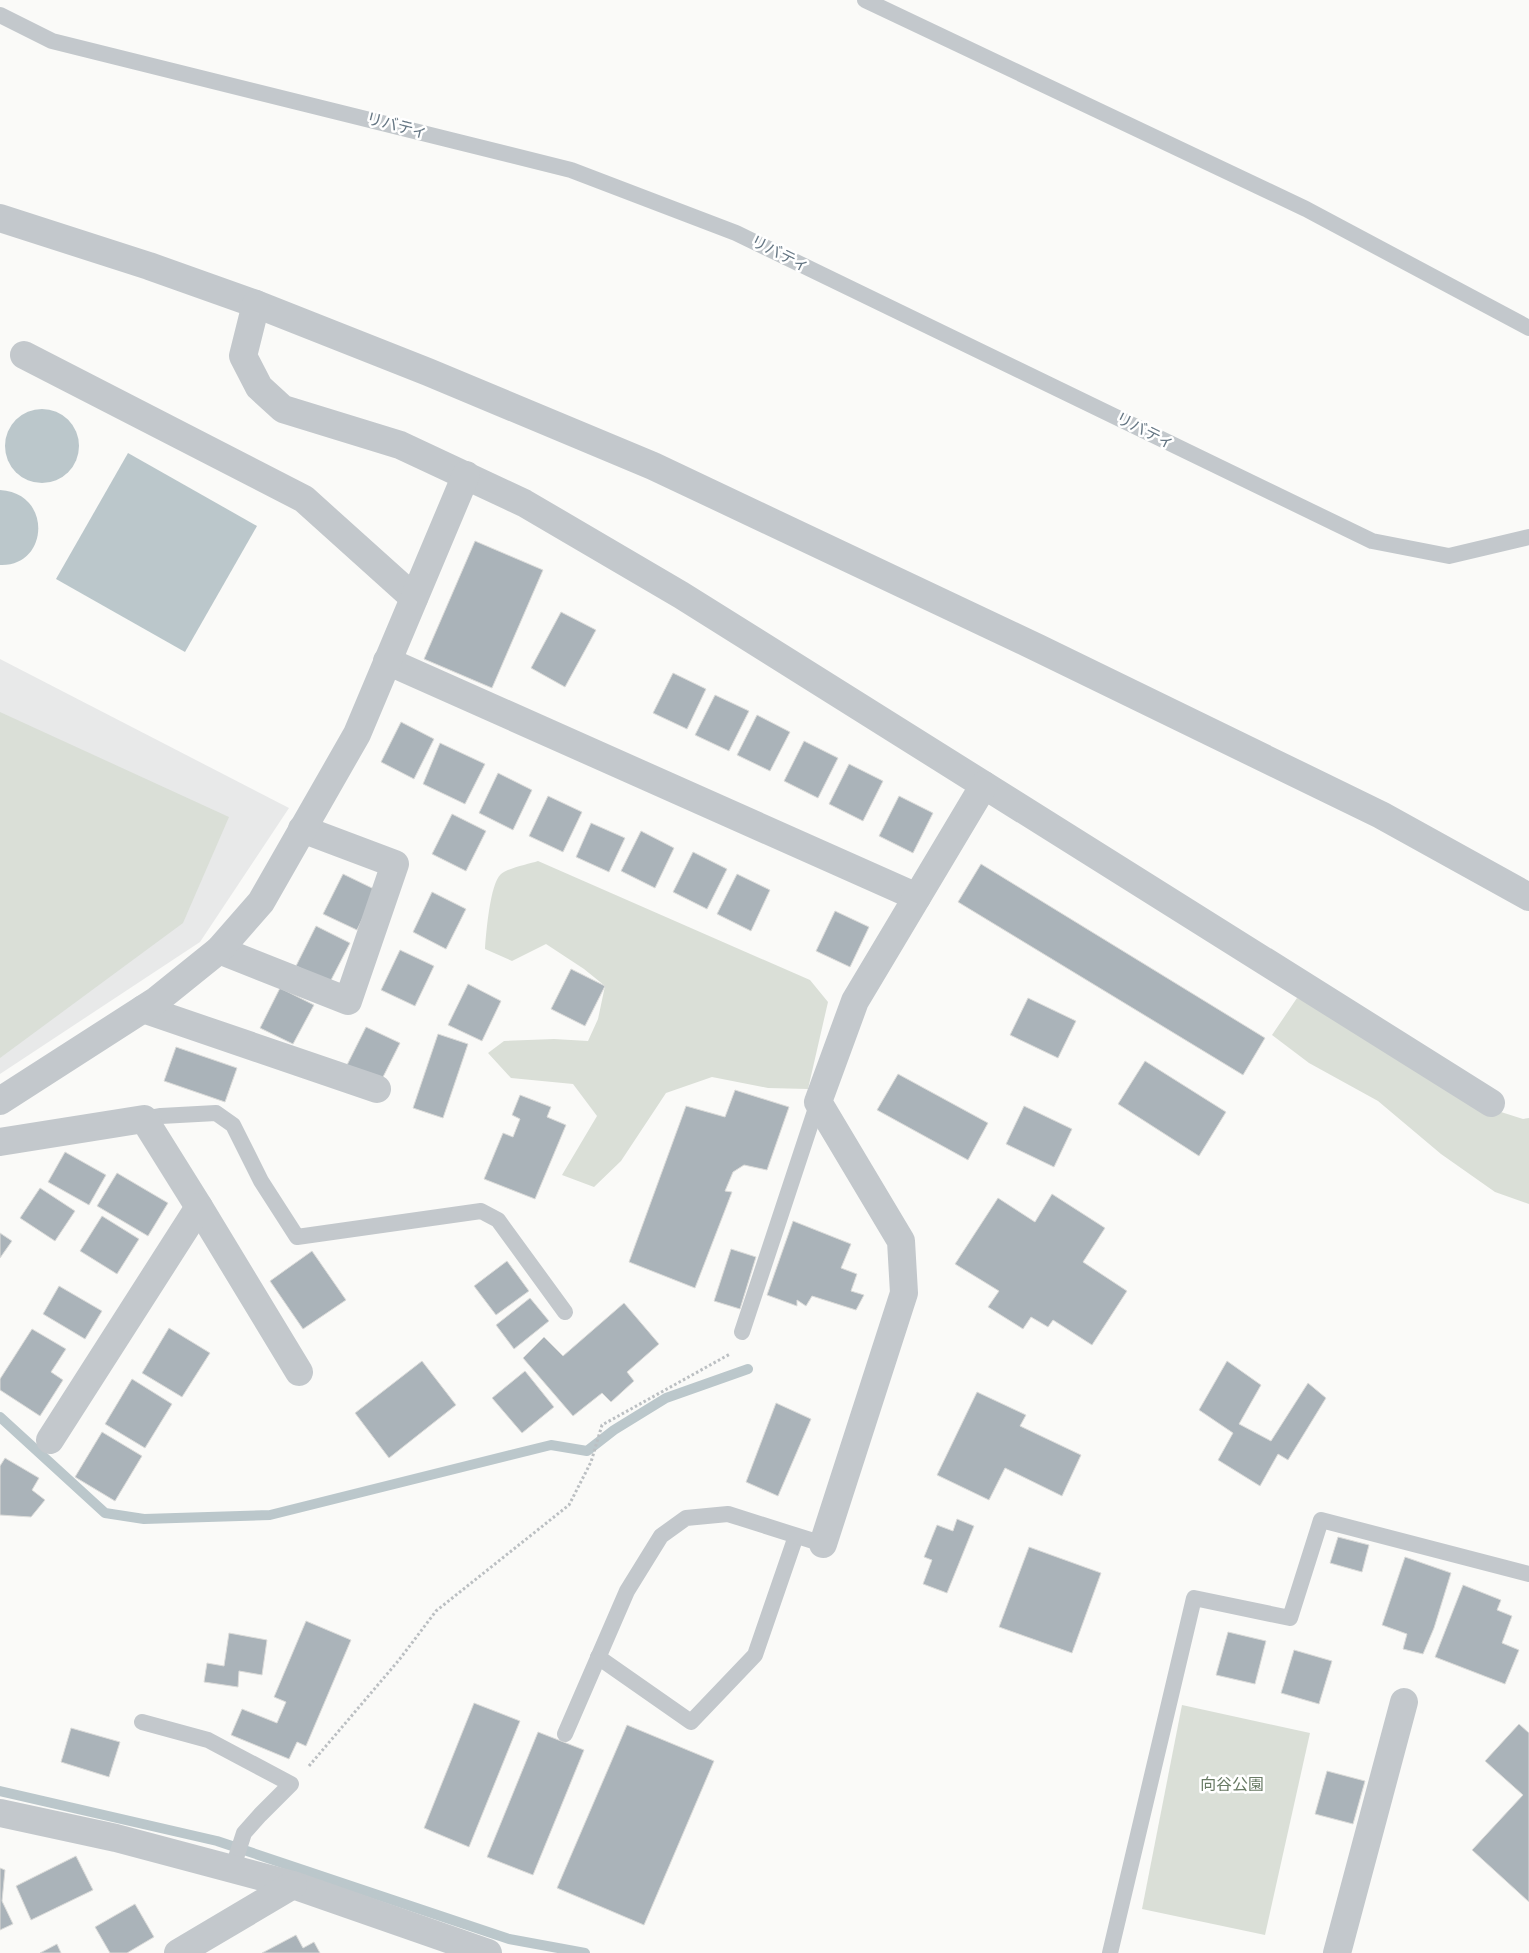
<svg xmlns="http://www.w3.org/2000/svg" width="1529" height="1953" font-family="'Varela Round','Noto Sans JP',sans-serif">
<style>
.built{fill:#e8e9e9}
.green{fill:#dadfd7}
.water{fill:#bbc7cb}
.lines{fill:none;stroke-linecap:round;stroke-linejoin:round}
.stream{stroke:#bbc7cb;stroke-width:10}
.building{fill:#aab3b9;stroke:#dcdcda}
.path{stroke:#bbbfc2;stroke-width:3;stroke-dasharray:2.5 2.5;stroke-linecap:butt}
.lane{stroke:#c3c8cc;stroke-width:16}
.street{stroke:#c3c8cc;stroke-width:28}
.labels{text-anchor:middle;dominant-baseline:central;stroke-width:5;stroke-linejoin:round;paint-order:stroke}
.street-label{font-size:16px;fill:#657683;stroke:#fff}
.park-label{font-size:16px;fill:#687a64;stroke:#fff}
</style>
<rect width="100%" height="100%" fill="#fafaf8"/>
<polygon class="built" points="0,659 289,808 200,942 0,1074"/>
<g class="green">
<polygon points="0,712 229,817 183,923 0,1058"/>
<path d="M538,861l272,119 18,22 -20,87 -40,-1 -56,-11 -46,16 -45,68 -27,26 -32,-12 35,-59 -24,-32 -62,-6 -23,-25 16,-12 50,-2 34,2 10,-22 7,-33 -21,-17 -38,-25 -34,17 -27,-12c1,-15 5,-66 16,-75 7,-6 28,-10 37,-13z"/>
<polygon points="1297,998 1377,1031 1479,1105 1523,1119 1529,1118 1529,1204 1495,1192 1441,1154 1378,1101 1309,1063 1272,1035"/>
<polygon points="1182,1705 1310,1733 1265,1935 1142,1909"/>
</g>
<g class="water">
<circle cx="42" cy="446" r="37"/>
<polygon points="128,453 257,526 185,652 56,579"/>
<path d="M0,490c53,3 49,77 0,75z"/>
</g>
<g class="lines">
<g class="stream">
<polyline points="0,1417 105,1513 144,1519 270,1515 551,1445 587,1451 614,1430 666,1398 748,1369"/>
<polyline points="0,1791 217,1841 509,1939 585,1953"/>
</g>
</g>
<g class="building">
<polygon points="475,541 543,570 492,688 424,659"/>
<polygon points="561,612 596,630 565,687 531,668"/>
<polygon points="673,673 706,689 687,729 653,713"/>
<polygon points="715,695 749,711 729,751 695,735"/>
<polygon points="757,715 790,732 770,771 737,755"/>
<polygon points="401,722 434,739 414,779 381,762"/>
<polygon points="804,741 838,758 818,798 784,781"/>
<polygon points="440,743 485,764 465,804 423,784"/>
<polygon points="849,764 883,781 863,821 829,804"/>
<polygon points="498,773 532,790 513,830 479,813"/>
<polygon points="548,796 582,812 563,852 529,836"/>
<polygon points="899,796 933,813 913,853 879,836"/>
<polygon points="452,814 486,831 466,871 432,854"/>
<polygon points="591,823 625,838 609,872 576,857"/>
<polygon points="641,831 674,848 655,888 621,871"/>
<polygon points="693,852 727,869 707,909 673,892"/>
<polygon points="981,864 1265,1038 1243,1075 958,902"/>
<polygon points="343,874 376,890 357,930 323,914"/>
<polygon points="737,874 770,890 751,931 717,914"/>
<polygon points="432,892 466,909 446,949 413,932"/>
<polygon points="835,911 869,927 850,967 816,951"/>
<polygon points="316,926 350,943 330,982 296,966"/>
<polygon points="400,950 434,966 415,1006 381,990"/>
<polygon points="571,969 605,986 585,1026 551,1009"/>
<polygon points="468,984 501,1001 482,1041 448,1025"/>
<polygon points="280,988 314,1005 293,1044 260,1028"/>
<polygon points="1028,998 1076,1021 1058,1058 1010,1035"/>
<polygon points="366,1027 400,1043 380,1083 346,1067"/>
<polygon points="438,1034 468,1044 443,1118 413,1108"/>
<polygon points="176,1047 237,1068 225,1102 164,1081"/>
<polygon points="1145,1061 1226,1112 1199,1156 1118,1104"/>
<polygon points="898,1074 988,1123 968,1160 877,1110"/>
<polygon points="735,1090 789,1107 767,1170 744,1165 733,1172 725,1191 732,1192 695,1288 629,1262 686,1106 725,1117"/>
<polygon points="520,1095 551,1107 547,1117 566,1125 535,1199 484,1179 503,1133 513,1137 520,1119 512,1115"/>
<polygon points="1024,1106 1072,1129 1054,1167 1006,1144"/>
<polygon points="65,1152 106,1175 89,1205 48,1182"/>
<polygon points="117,1173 168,1203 148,1236 97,1206"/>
<polygon points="40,1188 75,1211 55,1241 20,1218"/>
<polygon points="1052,1194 1105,1228 1083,1262 1127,1291 1092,1345 1053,1320 1048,1327 1031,1317 1023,1329 988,1307 999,1291 955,1264 998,1198 1035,1222"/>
<polygon points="102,1216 139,1239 117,1274 80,1251"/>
<polygon points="793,1221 851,1244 841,1268 857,1274 851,1291 864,1295 856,1310 812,1296 806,1306 797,1300 797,1306 767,1295"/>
<polygon points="0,1233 12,1241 0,1258"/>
<polygon points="731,1249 756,1257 740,1309 714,1301"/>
<polygon points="312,1251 346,1300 303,1329 270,1281"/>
<polygon points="507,1261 529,1291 496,1315 474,1286"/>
<polygon points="59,1286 102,1311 85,1339 43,1314"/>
<polygon points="530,1298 549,1321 514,1349 496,1325"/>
<polygon points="624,1303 659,1344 627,1372 634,1381 611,1402 602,1393 573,1416 523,1358 544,1337 563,1356"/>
<polygon points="169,1328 210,1353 182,1397 142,1373"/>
<polygon points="32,1329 66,1349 51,1372 63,1380 40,1416 0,1390 0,1379"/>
<polygon points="422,1361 456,1405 389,1458 355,1413"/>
<polygon points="1227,1361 1261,1385 1239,1424 1271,1441 1308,1383 1326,1398 1288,1460 1278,1454 1260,1486 1218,1460 1233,1433 1199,1410"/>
<polygon points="525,1371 554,1407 522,1433 492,1398"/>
<polygon points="132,1379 172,1404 145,1448 105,1424"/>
<polygon points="977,1392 1026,1415 1020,1426 1081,1455 1062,1496 1005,1468 989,1500 937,1475"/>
<polygon points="776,1403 811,1419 778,1496 746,1482"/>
<polygon points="102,1432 142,1456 115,1501 75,1477"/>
<polygon points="5,1458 39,1478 32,1490 45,1500 31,1517 0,1515 0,1466"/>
<polygon points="957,1519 974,1526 947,1593 923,1584 932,1560 924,1557 937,1525 953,1531"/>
<polygon points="1338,1537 1369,1545 1362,1572 1330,1563"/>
<polygon points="1029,1547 1101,1573 1072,1653 999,1627"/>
<polygon points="1405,1557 1451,1573 1434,1628 1423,1654 1403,1649 1407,1634 1382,1625"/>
<polygon points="1463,1585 1501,1600 1497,1610 1512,1616 1502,1643 1519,1650 1505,1684 1435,1657"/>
<polygon points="306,1621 351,1640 306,1746 297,1742 289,1759 231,1735 242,1709 277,1723 286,1702 274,1697"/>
<polygon points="1228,1632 1266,1641 1255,1684 1216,1675"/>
<polygon points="229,1633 267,1640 262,1675 239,1671 238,1687 204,1682 207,1663 224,1666"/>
<polygon points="1294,1650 1332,1661 1319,1704 1281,1693"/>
<polygon points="474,1703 520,1721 469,1847 424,1828"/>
<polygon points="1519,1724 1529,1733 1529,1902 1472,1850 1523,1795 1485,1761"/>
<polygon points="627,1725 714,1761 644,1925 557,1888"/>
<polygon points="71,1728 120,1742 109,1777 61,1762"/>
<polygon points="538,1732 584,1750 533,1875 487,1857"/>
<polygon points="1327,1771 1365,1781 1353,1824 1315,1814"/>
<polygon points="76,1856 93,1890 31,1920 16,1886"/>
<polygon points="0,1868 5,1870 2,1901 13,1924 0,1930"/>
<polygon points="135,1904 154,1937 127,1953 110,1953 95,1927"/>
<polygon points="296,1935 303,1948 314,1942 320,1953 262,1953"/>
<polygon points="57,1944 61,1953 40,1953"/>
</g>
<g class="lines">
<polyline class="path" points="309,1766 399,1660 436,1611 569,1505 591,1462 602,1425 730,1354"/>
<g class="lane">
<polyline points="865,0 1306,209 1529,328"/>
<polyline points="0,15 52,41 571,170 736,233 1372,541 1449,556 1529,537"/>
<polyline points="144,1119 161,1116 216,1113 233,1125 261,1181 297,1237 481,1211 498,1220 565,1312"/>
<polyline points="742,1332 818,1102"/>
<polyline points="598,1657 691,1722 755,1655 796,1536"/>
<polyline points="142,1722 208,1740 291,1784 260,1815 244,1833 232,1870"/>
<polyline points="565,1734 627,1591 661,1536 686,1518 728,1514 823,1544"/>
<polyline points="1110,1953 1194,1598 1290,1618 1321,1520 1529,1574"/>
</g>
<g class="street">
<polyline points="0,218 149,266 256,304 428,372 653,466 1038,648 1381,815 1529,897"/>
<polyline points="256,304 243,356 259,387 283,409 400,445 524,503 681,595 1491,1103"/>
<polyline points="24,355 304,499 414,598"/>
<polyline points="387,661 917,897"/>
<polyline points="219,950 348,1001 395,864 302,829"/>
<polyline points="143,1009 377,1089"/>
<polyline points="0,1101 157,1000 219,950 261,902 357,734 466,475"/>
<polyline points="0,1142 144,1119 199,1207 299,1372"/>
<polyline points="50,1440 199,1207"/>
<polyline points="823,1544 904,1293 901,1241 818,1102 855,1001 984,785"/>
<polyline points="0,1813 116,1838 293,1885 488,1953"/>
<polyline points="178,1953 293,1885"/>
<polyline points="1337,1953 1404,1702"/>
</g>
</g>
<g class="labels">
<g class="street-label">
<text transform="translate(397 126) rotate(14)">リバティ</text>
<text transform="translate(780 254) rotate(26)">リバティ</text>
<text transform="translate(1145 431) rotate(26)">リバティ</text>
</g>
<g class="park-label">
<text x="1232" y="1785">向谷公園</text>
</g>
</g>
</svg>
